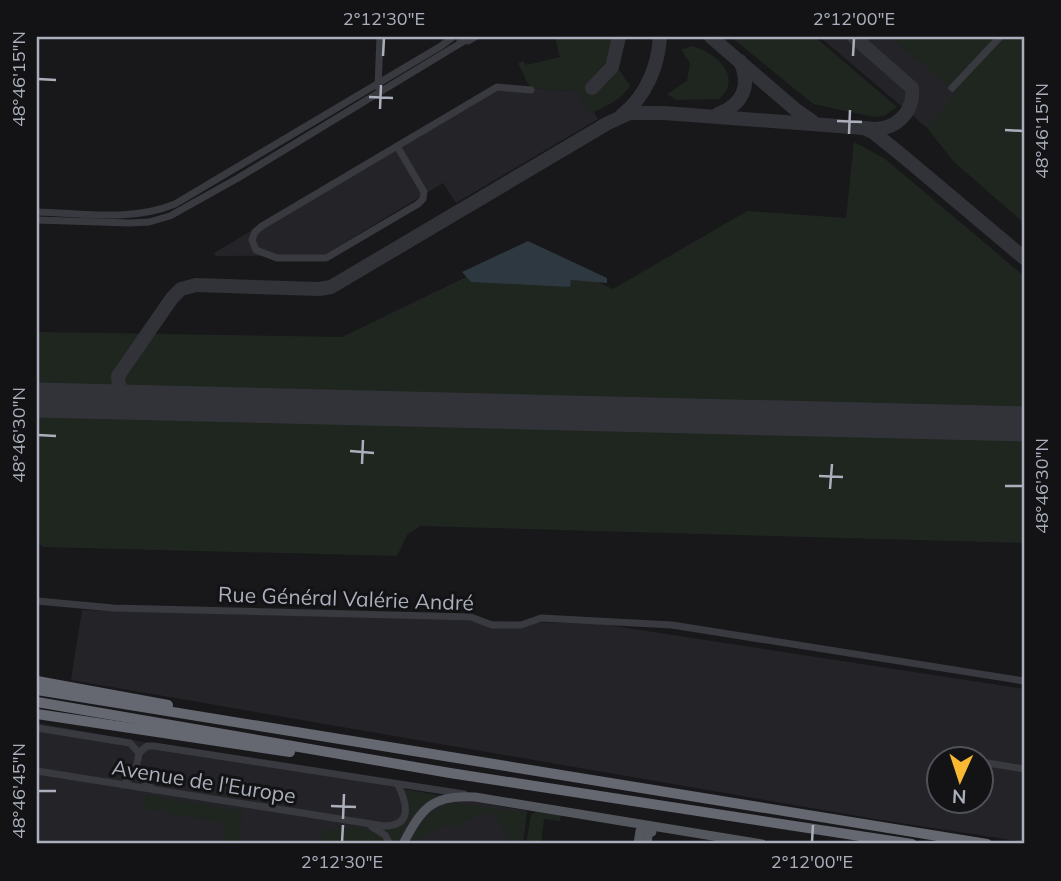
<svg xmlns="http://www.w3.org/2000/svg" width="1061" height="881" font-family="Mulish,sans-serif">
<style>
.built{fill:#242428;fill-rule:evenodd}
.green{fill:#1e261f}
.water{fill:#2e3840}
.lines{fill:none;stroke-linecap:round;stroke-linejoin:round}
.taxiway{stroke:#323338;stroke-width:14}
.runway{stroke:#323338;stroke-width:35}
.minor{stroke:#393a40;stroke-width:7}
.major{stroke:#55575f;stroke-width:9}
.highway{stroke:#656871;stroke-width:10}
.ticks{fill:none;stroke:#aaafbb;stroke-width:2.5}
.labels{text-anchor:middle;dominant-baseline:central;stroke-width:6;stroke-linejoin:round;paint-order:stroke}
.street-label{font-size:21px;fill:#aaafbb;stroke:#131316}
.neatline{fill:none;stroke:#aaafbb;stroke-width:2.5}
.ticks-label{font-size:18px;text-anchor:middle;fill:#aaafbb}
</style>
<rect width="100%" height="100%" fill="#18181b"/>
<g class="built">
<polygon points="820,37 890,37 957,92 927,128"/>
<polygon points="497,85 568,91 576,89 590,113 594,112 598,119 456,203 443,183 324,255 216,256 214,253"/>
<path d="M82,610l519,14 423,65v153l-149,-23 -804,-139zM939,758h42v42h-42z"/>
<polygon points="37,723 527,811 523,844 37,844"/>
</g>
<g class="green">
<path d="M555,37h59c-2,20 -11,32 -25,46l6,9 12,-10 11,-14 12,18c-9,14 -25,21 -40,27l-14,-24 -8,2 -36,-3 -4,-4 -10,-21 5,-2 3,4 34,-8z"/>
<polygon points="731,37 815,37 897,107 884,116 874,117 813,104"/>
<polygon points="890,37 1024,37 1024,223 954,162 927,128 956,92"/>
<path d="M691,46c23,5 54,31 28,53l-43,1 -9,-6 20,-13 3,-18 -9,-13z"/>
<polygon points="854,142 884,158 1024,276 1024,543 420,526 407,535 397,556 43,547 37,542 37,332 342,337 526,248 613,289 747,211 846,218"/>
<path d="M404,790l34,5 -24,17 -13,20 -2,12h-5l-9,-14c21,-4 30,-22 19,-40z"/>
<polygon points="145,795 243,811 237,844 223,844 226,823 168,814 169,808 165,807 164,812 143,809"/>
<path d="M456,803l71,10 -6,31 -3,-6 -8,4 -16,-29 -8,4 -3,-6 -30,17 -4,-5 -40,21c12,-21 21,-37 47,-41z"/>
<polygon points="536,811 561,815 560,821 544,819 541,844 526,844 531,815"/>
<polygon points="351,825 378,831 388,844 372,844 367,838 363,843 341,841 339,844 317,844 326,829 337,831 338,826 350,829"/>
</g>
<polygon class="water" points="528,241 607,278 607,283 571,280 570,287 471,282 462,272"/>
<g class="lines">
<g class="taxiway">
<polyline points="711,37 796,110 812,121"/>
<path d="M854,37l58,51c3,26 -20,45 -45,40"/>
<polyline points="592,88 612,67 619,37"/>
<path d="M718,114c24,-9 34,-28 22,-53"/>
<path d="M622,115c24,-19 36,-48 38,-78"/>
<polyline points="37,390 57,401"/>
<path d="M145,403c-16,-3 -27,-9 -27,-27l54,-78 9,-9 15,-4 123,4 12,-2 277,-164 22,-10h34l200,15 9,4 31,25 120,101"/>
</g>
<polyline class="runway" points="37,400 1024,424"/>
<g class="minor">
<polyline points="460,40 468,41 475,37"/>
<polyline points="378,87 380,37"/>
<polyline points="952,88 1000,37"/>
<polyline points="397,146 424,192 423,199 418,204 326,258 277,258 256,250 252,240 255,232 262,226 497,87 531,90"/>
<path d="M37,212c46,1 94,10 138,-8l266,-158 12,-9"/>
<polyline points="37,220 130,223 149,222 170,216 238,178 464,41"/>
<polyline points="37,601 113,608 471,617 492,625 521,625 541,618 672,625 1024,681"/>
<path d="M37,728l93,15 9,10c-2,15 -5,22 -16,32"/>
<polyline points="139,753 147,746 154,746 464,794"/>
<polyline points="956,758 958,758"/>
<polyline points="981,762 1024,769"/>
<polyline points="137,769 141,778 154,790"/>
<path d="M37,771l347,55c29,0 23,-23 14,-41"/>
<polyline points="372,827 385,835 390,844"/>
</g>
<g class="major">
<path d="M403,844c19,-36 29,-50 72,-47l287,47"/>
<polyline points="638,844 640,831 652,832"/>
<polyline points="647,844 649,828"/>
</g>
<g class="highway">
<polyline points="37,681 168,705"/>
<polyline points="37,690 987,844"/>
<polyline points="37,702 450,773 912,844"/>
<polyline points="37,714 290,752"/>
</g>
</g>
<path class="ticks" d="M383,56l1,-18M853,56l1,-18M38,79l18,1M369,97l24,1M380,109l1,-24M837,121l25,1M1005,130l18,1M849,134l1,-24M38,435l18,1M350,451l24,2M362,464l1,-24M819,476l24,1M1005,486h18M830,489l2,-25M38,791h18M331,806l25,1M343,819l1,-25M342,842l1,-17M812,842l1,-17"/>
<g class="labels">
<g class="street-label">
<text transform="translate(346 598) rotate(2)">Rue Général Valérie André</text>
<text transform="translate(204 781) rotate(9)">Avenue de l'Europe</text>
</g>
</g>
<rect width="1061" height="881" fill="none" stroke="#131316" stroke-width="77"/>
<g transform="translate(960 780) rotate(183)"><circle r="33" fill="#131316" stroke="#4f5158" stroke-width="2"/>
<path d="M0-5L12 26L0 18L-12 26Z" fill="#fab731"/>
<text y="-10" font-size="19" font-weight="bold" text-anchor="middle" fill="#aaafbb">N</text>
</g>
<rect x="38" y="38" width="985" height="804" class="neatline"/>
<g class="ticks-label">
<text x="384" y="25">2°12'30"E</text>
<text x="854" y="25">2°12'00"E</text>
<text transform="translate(19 79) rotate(-90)" y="6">48°46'15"N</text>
<text transform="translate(1042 131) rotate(-90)" y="6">48°46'15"N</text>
<text transform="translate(19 435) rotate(-90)" y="6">48°46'30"N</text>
<text transform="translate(1042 486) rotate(-90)" y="6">48°46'30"N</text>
<text transform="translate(19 791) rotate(-90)" y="6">48°46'45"N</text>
<text x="342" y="868">2°12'30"E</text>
<text x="812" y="868">2°12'00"E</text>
</g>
</svg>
